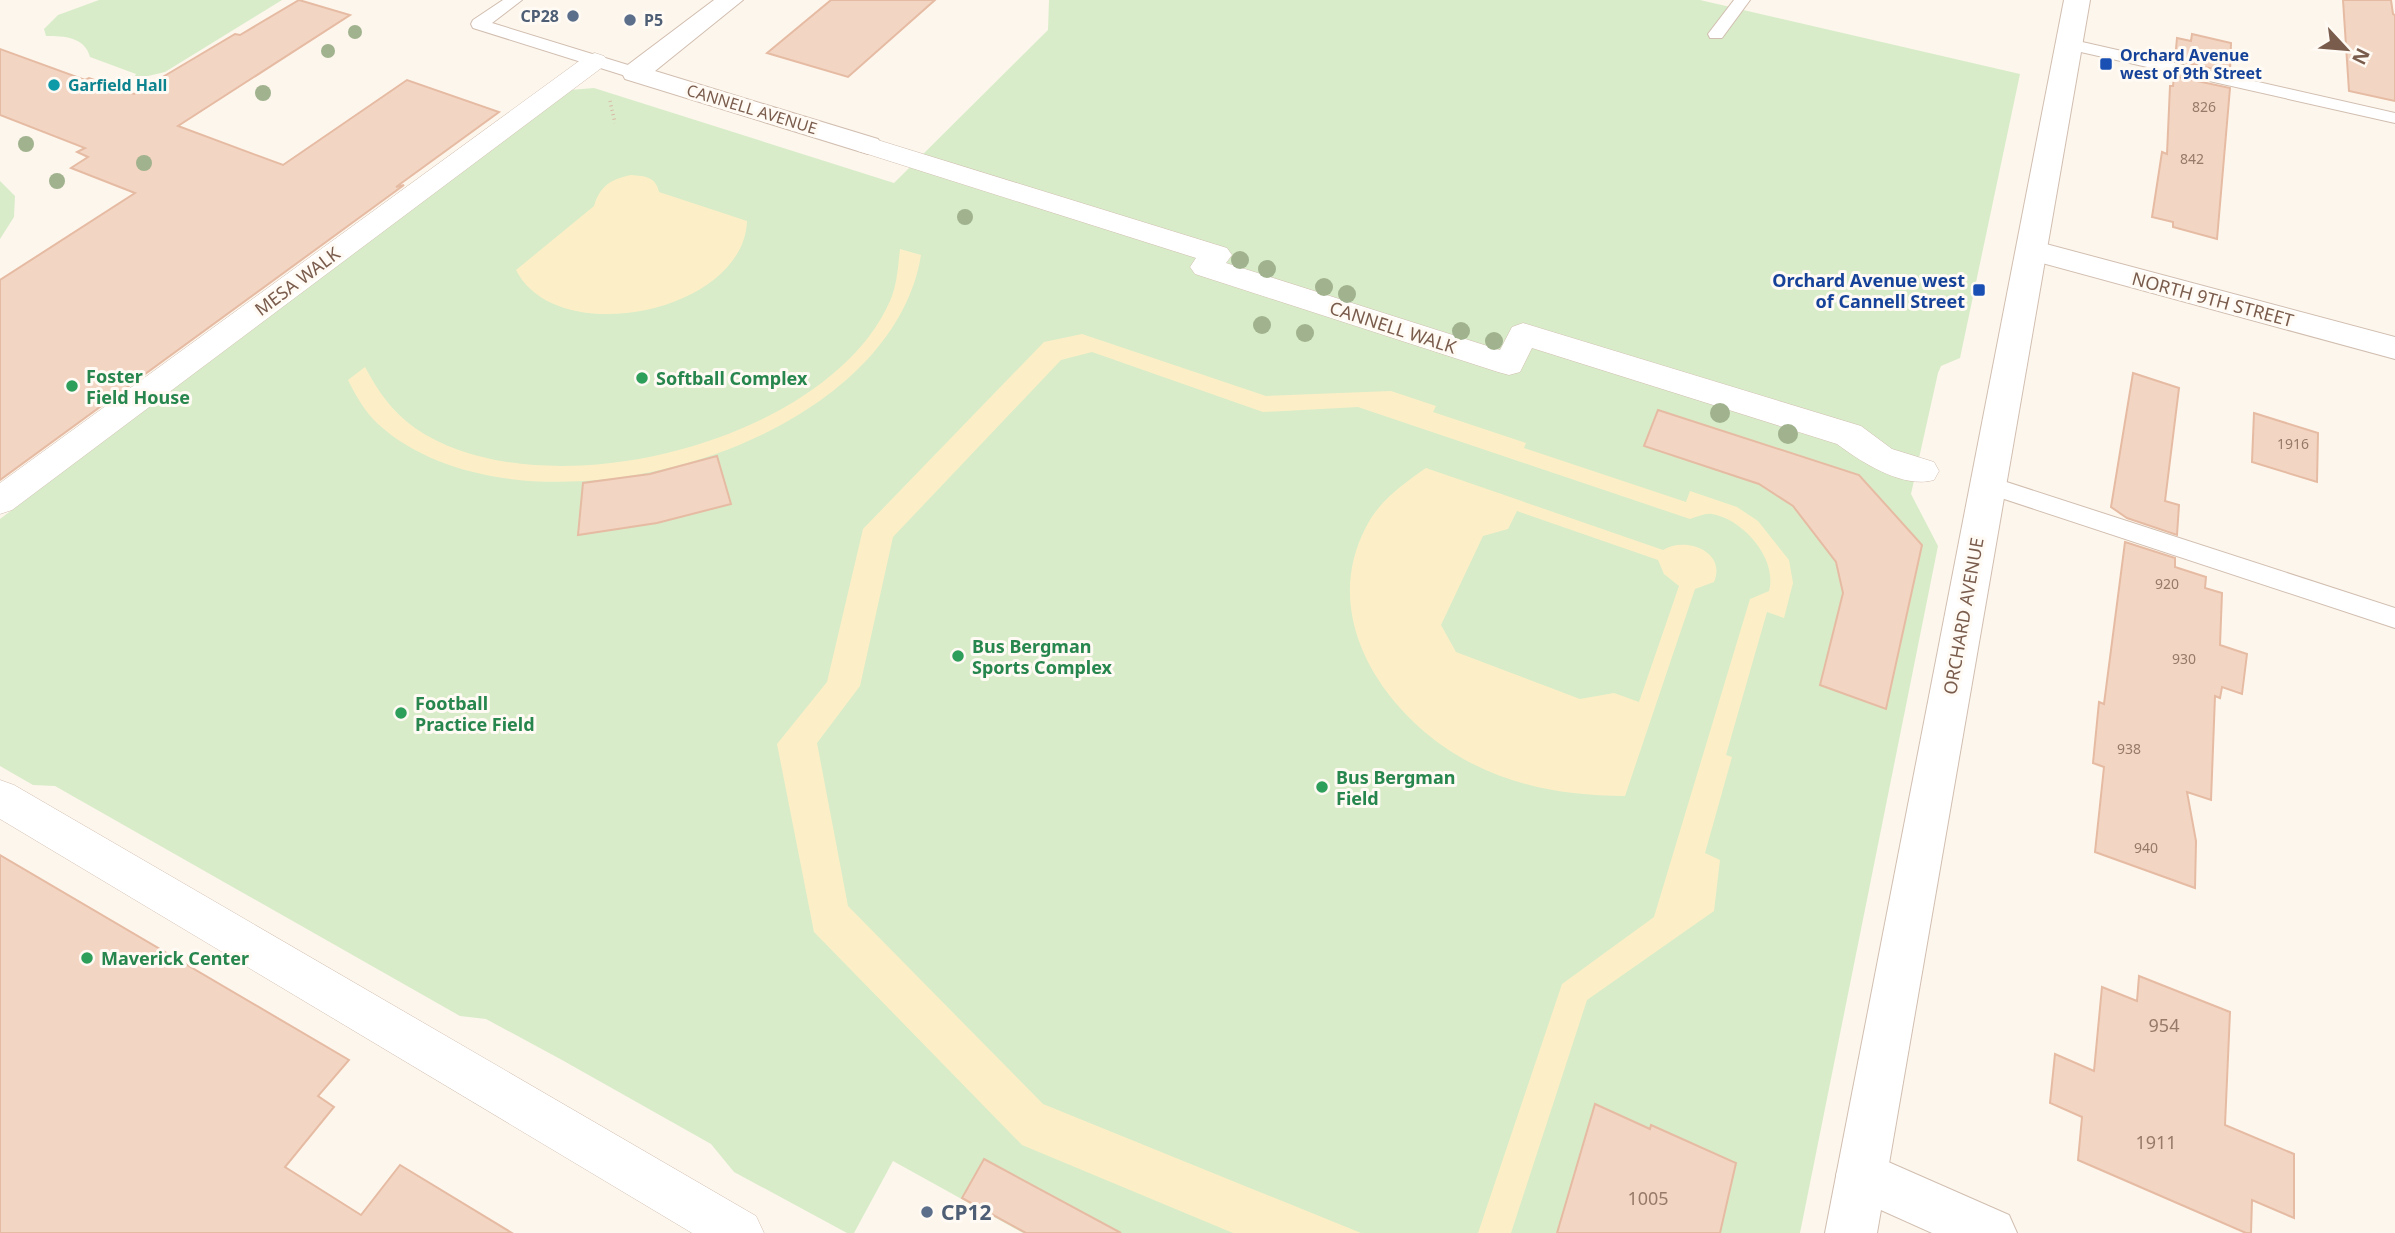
<svg xmlns="http://www.w3.org/2000/svg" width="2395" height="1233" font-family="'Noto Sans',sans-serif">
<style>
.green{fill:#d8ecc9}
.sand{fill:#fcefc7;fill-rule:evenodd}
.building{fill:#f3d5c3;stroke:#e6bba3;stroke-width:2}
.lines{fill:none;stroke-linecap:round;stroke-linejoin:round}
.service-casing{stroke:#d1beb0;stroke-width:2}
.pedestrian-casing{stroke:#d1beb0;stroke-width:1}
.minor-casing{stroke:#d1beb0;stroke-width:2}
.tertiary-casing{stroke:#d1beb0;stroke-width:2}
.path{stroke:#d9b8a5;stroke-width:3.5;stroke-dasharray:1 3.5;stroke-linecap:butt}
.service{fill:#fff;fill-rule:evenodd}
.pedestrian{fill:#fff;fill-rule:evenodd}
.minor{fill:#fff;fill-rule:evenodd}
.tertiary{fill:#fff;fill-rule:evenodd}
.tree{fill:#a0b28e}
.service-dot{fill:#5c6f8a;stroke:#fffaf3;stroke-width:2.5}
.transit-dot{fill:#1a4fb4;stroke:#fffaf3;stroke-width:2.5}
.culture-dot{fill:#0f9aa8;stroke:#fffaf3;stroke-width:2.5}
.leisure-dot{fill:#2e9e5b;stroke:#fffaf3;stroke-width:2.5}
.labels{text-anchor:middle;dominant-baseline:central;stroke-width:6;stroke-linejoin:round;paint-order:stroke}
.number-label{font-size:14px;fill:#987a6a}
.far-service-label{font-size:16px;font-weight:bold;fill:#4e5e75;stroke:#fffaf3;text-anchor:end}
.far-transit-label{font-size:16px;font-weight:bold;fill:#164399;stroke:#fffaf3;text-anchor:start}
.far-culture-label{font-size:16px;font-weight:bold;fill:#0d838f;stroke:#fffaf3;text-anchor:start}
.far-street-label{font-size:16px;fill:#7a5c4d;stroke:#fffaf3}
.transit-label{font-size:18px;font-weight:bold;fill:#164399;stroke:#fffaf3;text-anchor:end}
.street-label{font-size:18px;fill:#7a5c4d;stroke:#fffaf3}
.leisure-label{font-size:18px;font-weight:bold;fill:#27864d;stroke:#fffaf3;text-anchor:start}
.near-number-label{font-size:18px;fill:#987a6a}
.near-service-label{font-size:21px;font-weight:bold;fill:#4e5e75;stroke:#fffaf3;text-anchor:start}
</style>
<rect width="100%" height="100%" fill="#fdf6ec"/>
<g class="green">
<path d="M99,0h183l-117,72 -17,4h-13l1,-2 -46,-17c-5,-20 -26,-21 -44,-21l-2,-7 14,-14z"/>
<polygon points="1049,0 1700,0 2020,74 1960,358 1941,366 1938,373 1911,494 1938,546 1800,1233 1023,1233 893,1161 854,1233 847,1233 734,1172 711,1144 562,1060 486,1019 460,1016 55,786 33,785 0,766 0,519 570,90 594,88 894,183 1048,30"/>
<polygon points="0,181 15,196 14,217 0,239"/>
</g>
<g class="sand">
<path d="M631,175c14,1 25,2 28,17l88,29c-3,91 -190,130 -231,49l78,-64c6,-20 17,-27 37,-31z"/>
<path d="M900,249l21,6c-32,198 -401,298 -543,169 -13,-12 -22,-28 -30,-44l17,-13c13,24 27,45 50,61 126,87 412,16 475,-127 7,-16 8,-34 10,-52z"/>
<path d="M1082,334l184,62 125,-5 45,15 -3,6 93,31 -2,5 162,54 4,-11 47,16 21,14 31,39 4,23 -9,35 -17,-6 -41,143 6,2 -27,96 15,7 -6,51 -127,89 -76,233h-33l84,-249 92,-67 96,-318 19,-8c9,-32 -26,-72 -57,-77 -7,-1 -15,3 -22,5l-332,-112 -95,5 -171,-60 -31,8 -168,177 -33,149 -43,57 31,163 195,198 318,129h-128l-211,-88 -208,-213 -37,-188 50,-62 36,-153 181,-187z"/>
<path d="M1426,468l237,82c22,-14 64,1 51,32l-19,7 -70,207c-54,0 -105,-8 -154,-33 -83,-43 -154,-143 -105,-236 13,-26 37,-43 60,-59zM1517,511l141,49 6,14 15,12 -40,116 -25,-9 -34,6 -124,-47 -15,-27 42,-89 25,-7z"/>
</g>
<g class="building">
<polygon points="299,0 350,15 178,126 283,165 407,80 499,112 396,187 404,185 0,480 0,280 135,193 71,168 88,157 77,152 85,148 0,115 0,49 85,80 89,78 134,94 235,34 240,35"/>
<polygon points="831,0 935,0 848,77 767,53"/>
<polygon points="2343,0 2391,0 2393,14 2395,15 2395,101 2349,91"/>
<polygon points="2192,34 2231,43 2230,73 2175,60 2177,38 2191,41"/>
<polygon points="2174,76 2230,88 2217,239 2173,227 2173,222 2152,217 2162,152 2167,154 2170,86 2173,86"/>
<polygon points="2133,373 2179,388 2165,501 2179,505 2177,535 2127,518 2111,507"/>
<polygon points="1658,410 1859,475 1922,545 1886,709 1820,685 1843,593 1836,562 1793,506 1759,484 1644,446"/>
<polygon points="2254,413 2318,433 2317,482 2252,462"/>
<polygon points="717,456 731,504 657,523 578,535 583,483 650,474"/>
<polygon points="2125,542 2175,558 2175,567 2206,577 2205,588 2222,593 2220,645 2247,654 2242,694 2222,687 2220,698 2215,696 2211,800 2187,792 2196,841 2195,888 2095,852 2104,767 2093,763 2099,702 2104,704"/>
<polygon points="0,855 349,1060 318,1096 334,1107 285,1167 361,1215 400,1165 512,1233 0,1233"/>
<polygon points="2139,976 2230,1012 2225,1125 2294,1154 2294,1218 2252,1200 2251,1233 2246,1233 2078,1160 2082,1117 2050,1103 2055,1054 2094,1071 2102,987 2137,1001"/>
<polygon points="1595,1104 1650,1129 1651,1125 1736,1163 1720,1233 1557,1233"/>
<polygon points="984,1159 1121,1233 1026,1233 962,1198"/>
</g>
<g class="lines">
<defs>
<g id="service">
<polygon points="503,0 522,0 492,23 641,69 644,73 641,77 629,77 473,28 471,24 473,20"/>
<polygon points="1734,0 1750,0 1722,38 1710,38 1708,34"/>
<polygon points="2069,39 2395,113 2395,123 2063,48 2061,44"/>
<polygon points="1988,476 2395,608 2395,628 1980,491 1977,485 1980,479"/>
</g>
<g id="pedestrian">
<polygon points="595,53 604,56 608,61 604,66 12,510 0,514 0,483 586,56"/>
<path d="M868,137l359,111 5,7 -6,8 274,87 12,-23 11,-4 338,103 31,23 42,13 5,9 -5,9c-31,9 -73,-18 -97,-36l-305,-96 -12,24 -11,3 -11,-3 -303,-98 -5,-7 6,-9 -338,-107 -4,-6 4,-6z"/>
<polygon points="0,780 14,785 756,1216 764,1233 692,1233 0,819"/>
</g>
<g id="minor">
<polygon points="714,0 743,0 655,71 878,139 882,145 878,151 868,154 858,151 625,79 622,73 625,67"/>
<polygon points="2031,240 2395,337 2395,359 2020,257 2016,250 2020,243"/>
<polygon points="1861,1150 2009,1215 2017,1233 1932,1233 1843,1193 1836,1175 1843,1157"/>
</g>
<polygon id="tertiary" points="2064,0 2090,0 1877,1233 1825,1233"/>
</defs>
<use href="#service" class="service-casing"/>
<use href="#pedestrian" class="pedestrian-casing"/>
<use href="#minor" class="minor-casing"/>
<use href="#tertiary" class="tertiary-casing"/>
<polyline class="path" points="610,101 615,123"/>
<use href="#service" class="service"/>
<use href="#pedestrian" class="pedestrian"/>
<use href="#minor" class="minor"/>
<use href="#tertiary" class="tertiary"/>
</g>
<g class="tree">
<circle cx="355" cy="32" r="7"/>
<circle cx="328" cy="51" r="7"/>
<circle cx="263" cy="93" r="8"/>
<circle cx="26" cy="144" r="8"/>
<circle cx="144" cy="163" r="8"/>
<circle cx="57" cy="181" r="8"/>
<circle cx="965" cy="217" r="8"/>
<circle cx="1240" cy="260" r="9"/>
<circle cx="1267" cy="269" r="9"/>
<circle cx="1324" cy="287" r="9"/>
<circle cx="1347" cy="294" r="9"/>
<circle cx="1262" cy="325" r="9"/>
<circle cx="1461" cy="331" r="9"/>
<circle cx="1305" cy="333" r="9"/>
<circle cx="1494" cy="341" r="9"/>
<circle cx="1720" cy="413" r="10"/>
<circle cx="1788" cy="434" r="10"/>
</g>
<g class="service-dot">
<circle cx="573" cy="16" r="7"/>
<circle cx="630" cy="20" r="7"/>
<circle cx="927" cy="1212" r="7"/>
</g>
<g class="transit-dot">
<rect x="2099" y="57" width="14" height="14" rx="3.5"/>
<rect x="1972" y="283" width="14" height="14" rx="3.5"/>
</g>
<circle class="culture-dot" cx="54" cy="85" r="7"/>
<g class="leisure-dot">
<circle cx="642" cy="378" r="7"/>
<circle cx="72" cy="386" r="7"/>
<circle cx="958" cy="656" r="7"/>
<circle cx="401" cy="713" r="7"/>
<circle cx="1322" cy="787" r="7"/>
<circle cx="87" cy="958" r="7"/>
</g>
<g class="labels">
<g class="number-label">
<text x="2204" y="106">826</text>
<text x="2192" y="158">842</text>
<text x="2293" y="443">1916</text>
<text x="2167" y="583">920</text>
<text x="2184" y="658">930</text>
<text x="2129" y="748">938</text>
<text x="2146" y="847">940</text>
</g>
<g class="far-service-label">
<text x="559" y="16">CP28</text>
<text x="644" y="20" text-anchor="start">P5</text>
</g>
<g class="far-transit-label">
<text x="2120" y="55">Orchard Avenue<tspan x="2120" dy="18">west of 9th Street</tspan></text>
</g>
<g class="far-culture-label">
<text x="68" y="85">Garfield Hall</text>
</g>
<g class="far-street-label">
<text transform="translate(752 109) rotate(17)">CANNELL AVENUE</text>
</g>
<g class="transit-label">
<text x="1965" y="280">Orchard Avenue west<tspan x="1965" dy="21">of Cannell Street</tspan></text>
</g>
<g class="street-label">
<text transform="translate(297 281) rotate(-37)">MESA WALK</text>
<text transform="translate(2213 299) rotate(15)">NORTH 9TH STREET</text>
<text transform="translate(1393 327) rotate(18)">CANNELL WALK</text>
<text transform="translate(1963 616) rotate(-80)">ORCHARD AVENUE</text>
</g>
<g class="leisure-label">
<text x="86" y="376">Foster<tspan x="86" dy="21">Field House</tspan></text>
<text x="656" y="378">Softball Complex</text>
<text x="972" y="646">Bus Bergman<tspan x="972" dy="21">Sports Complex</tspan></text>
<text x="415" y="703">Football<tspan x="415" dy="21">Practice Field</tspan></text>
<text x="1336" y="777">Bus Bergman<tspan x="1336" dy="21">Field</tspan></text>
<text x="101" y="958">Maverick Center</text>
</g>
<g class="near-number-label">
<text x="2164" y="1025">954</text>
<text x="2156" y="1142">1911</text>
<text x="1648" y="1198">1005</text>
</g>
<g class="near-service-label">
<text x="941" y="1212">CP12</text>
</g>
</g>
<g transform="translate(2346 49) rotate(116)" stroke="#fffaf3" stroke-width="5" paint-order="stroke">
<path d="M0-5L12 26L0 18L-12 26Z" fill="#7a5c4d"/>
<text y="-10" font-size="19" font-weight="bold" text-anchor="middle" fill="#7a5c4d">N</text>
</g>
</svg>
